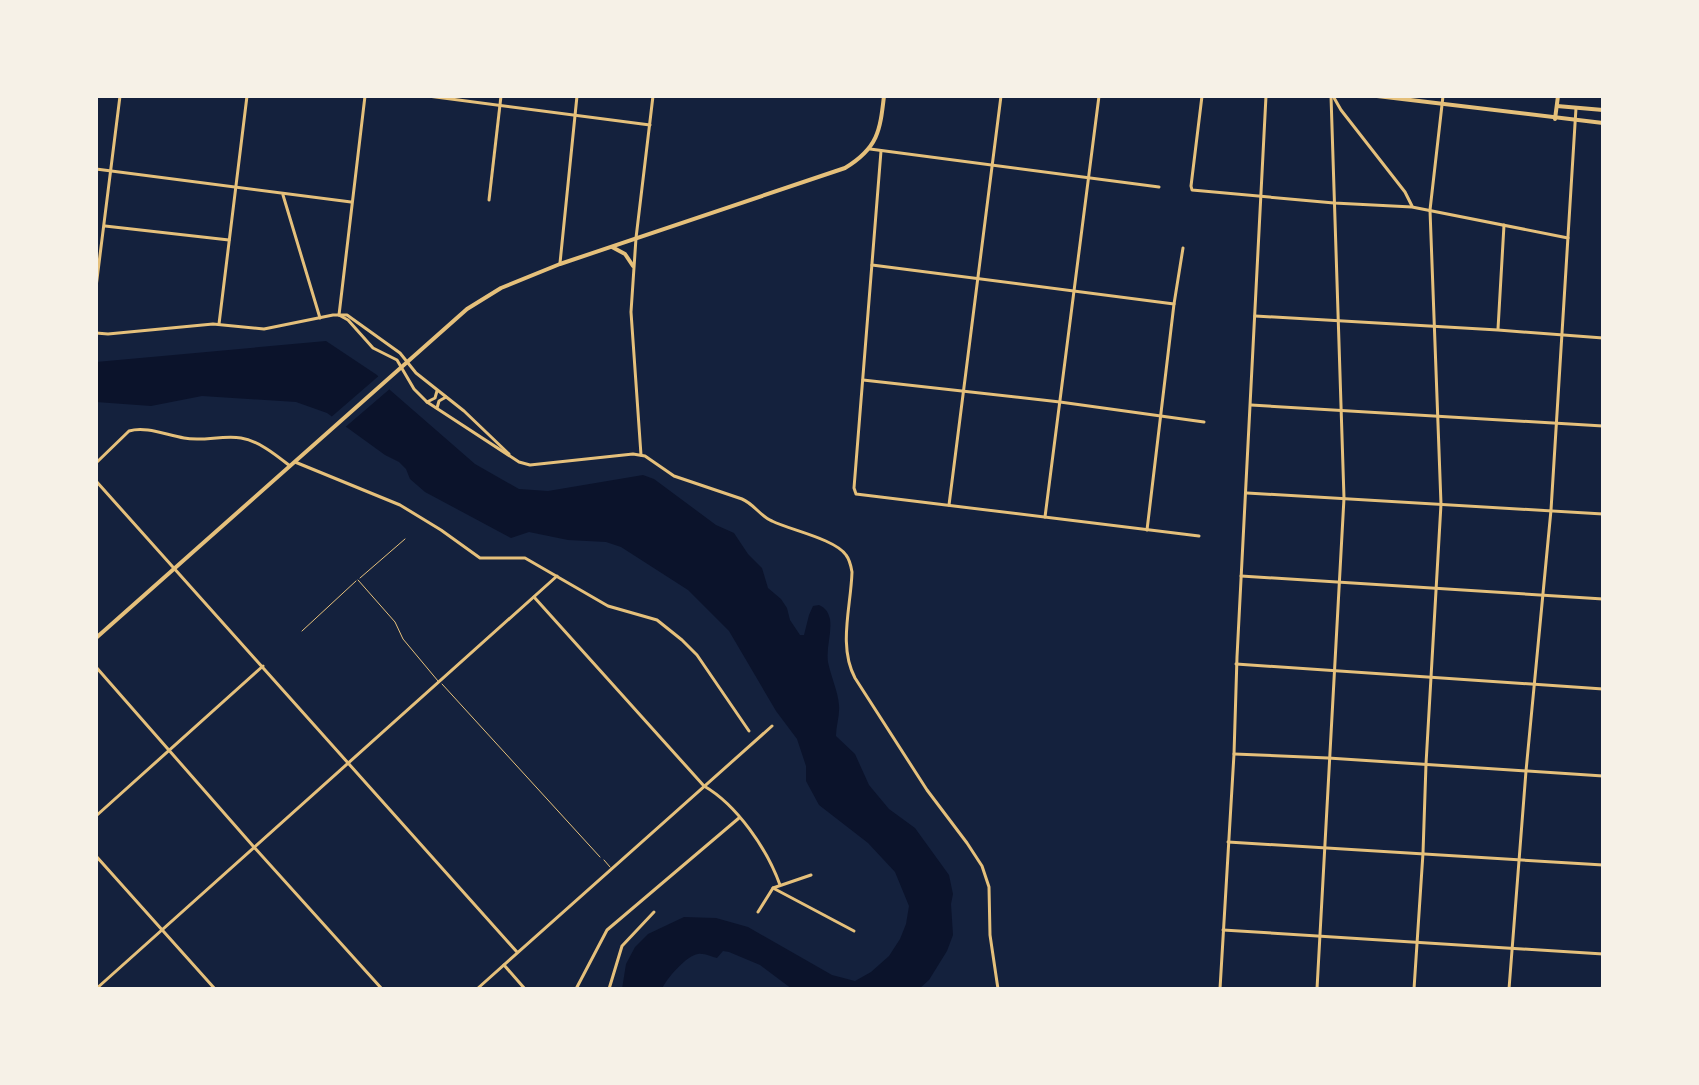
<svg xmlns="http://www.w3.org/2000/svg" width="1699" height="1085" font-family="Inter,sans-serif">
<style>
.water{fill:#0b132b}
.pier{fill:#14213d}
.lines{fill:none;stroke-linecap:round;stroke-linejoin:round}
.service{stroke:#e5c07b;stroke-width:1}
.minor{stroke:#e5c07b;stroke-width:3}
.tertiary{stroke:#e5c07b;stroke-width:3}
.secondary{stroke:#e5c07b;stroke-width:4}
</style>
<rect width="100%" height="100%" fill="#14213d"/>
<path class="water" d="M326,341l51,34 13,15 85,74 44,25 29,2 95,-16 11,4 62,46 18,8 14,21 14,14 6,20 13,11 6,9 3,12 10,15h4l5,-20 4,-9 6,-1c7,3 9,7 11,14 2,15 -4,28 -2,43 3,15 10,29 11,43 1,10 -3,21 -3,31l19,18 14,31 20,24 26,19 34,47 4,19 -2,10 2,31 -6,16 -18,29 -10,9h-127l-32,-24 -31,-13 -6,-1 -6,7c-5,-1 -13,-5 -19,-4 -11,1 -32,25 -36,35h-40l4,-25 9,-17 13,-13 36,-17 32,1 32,9 84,48 23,6 16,-9 18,-16 11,-17 6,-15 3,-18 -14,-34 -27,-29 -49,-38 -13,-24v-15l-9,-27 -21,-28 -47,-80 -41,-41 -67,-43 -15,-5 -38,-2 -39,-8 -18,6 -86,-46 -15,-13 -4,-10 -7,-7 -14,-7 -58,-42 -31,-11 -94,-6 -51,10 -55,-4v-40z"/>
<polygon class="pier" points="381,374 392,387 343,429 329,419"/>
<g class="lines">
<g class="service">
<polyline points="360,578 405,539"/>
<polyline points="358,580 395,622 403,639 438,681"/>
<polyline points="302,631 356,581"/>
<polyline points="442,684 600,857"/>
<polyline points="604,860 610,867"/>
</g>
<g class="minor">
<polyline points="428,96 650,125"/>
<polyline points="1202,96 1191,186 1192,190 1334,203 1412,207 1568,238"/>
<polyline points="1333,96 1341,110 1405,192 1412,206"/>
<polyline points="870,149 1159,187"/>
<polyline points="881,151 854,488 856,494 1199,536"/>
<polyline points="96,169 351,202"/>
<polyline points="283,195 320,318"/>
<polyline points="489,200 501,96"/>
<polyline points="105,226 229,240"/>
<polyline points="560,263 577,96"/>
<polyline points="872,265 1174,304"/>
<polyline points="96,287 120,96"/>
<polyline points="339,315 365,96"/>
<polyline points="1255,316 1498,330 1603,338"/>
<polyline points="219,324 247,96"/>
<polyline points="1498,329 1504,225"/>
<polyline points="863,380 1060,402 1204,422"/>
<polyline points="1251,405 1603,426"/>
<polyline points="641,455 631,312 636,238 653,96"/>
<polyline points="295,462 400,505 441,530 480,558 525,558 608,606 657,620 682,640 697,655 749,731"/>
<path d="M96,463l33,-32c17,-5 37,4 55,7 18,4 38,-3 57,0 18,3 35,17 49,28"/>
<polyline points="96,481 517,952"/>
<polyline points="1247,493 1603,514"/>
<polyline points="949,505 1001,96"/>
<polyline points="1045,517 1099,96"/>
<polyline points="1147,530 1174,304 1183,248"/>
<polyline points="1241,576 1603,599"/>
<path d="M534,597l170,189c33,19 63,63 76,99"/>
<polyline points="1236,664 1603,689"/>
<polyline points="96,667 253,846 382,989"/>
<polyline points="1234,754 1328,758 1603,776"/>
<polyline points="96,816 263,666"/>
<polyline points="1228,842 1603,865"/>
<polyline points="96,856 215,989"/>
<polyline points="773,888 854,931"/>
<polyline points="758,912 773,888 811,875"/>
<polyline points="1223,930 1603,954"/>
<polyline points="504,965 525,989"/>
<polyline points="96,989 557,576"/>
<polyline points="477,989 772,726"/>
<polyline points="576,989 607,930 739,818"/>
<polyline points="609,989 622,946 654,912"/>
<polyline points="1220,989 1234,754 1237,657 1266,96"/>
<polyline points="1317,989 1344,498 1331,96"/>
<polyline points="1414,989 1423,853 1426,764 1441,504 1430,210 1443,96"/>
<polyline points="1509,989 1526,771 1551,510 1576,108"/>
<polyline points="1602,989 1603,983"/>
</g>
<g class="tertiary">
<path d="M339,315l9,5 25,28 24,12 17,29 13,13 92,60 11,3 103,-11 12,2 29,20 68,23c12,5 18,17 30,22 18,9 63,18 74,34 4,5 5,11 6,17 -1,35 -14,74 3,106l72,112 40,53 15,23 7,21 1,48 8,54"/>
<polyline points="96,333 108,334 213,324 264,329 333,315 347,315 400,353 416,373 464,411 509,454"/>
<polyline points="427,402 435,398 437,391"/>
<polyline points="437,408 439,401 446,397"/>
</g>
<g class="secondary">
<polyline points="1377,96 1603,123"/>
<polyline points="1557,106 1603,110"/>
<polyline points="1555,119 1558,96"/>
<polyline points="612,247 625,254 633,266"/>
<path d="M96,638l371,-329 34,-21 59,-24 285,-96c33,-20 35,-37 39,-72"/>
</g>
</g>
<rect width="1699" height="1085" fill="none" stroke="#f6f1e7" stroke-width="196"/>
</svg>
